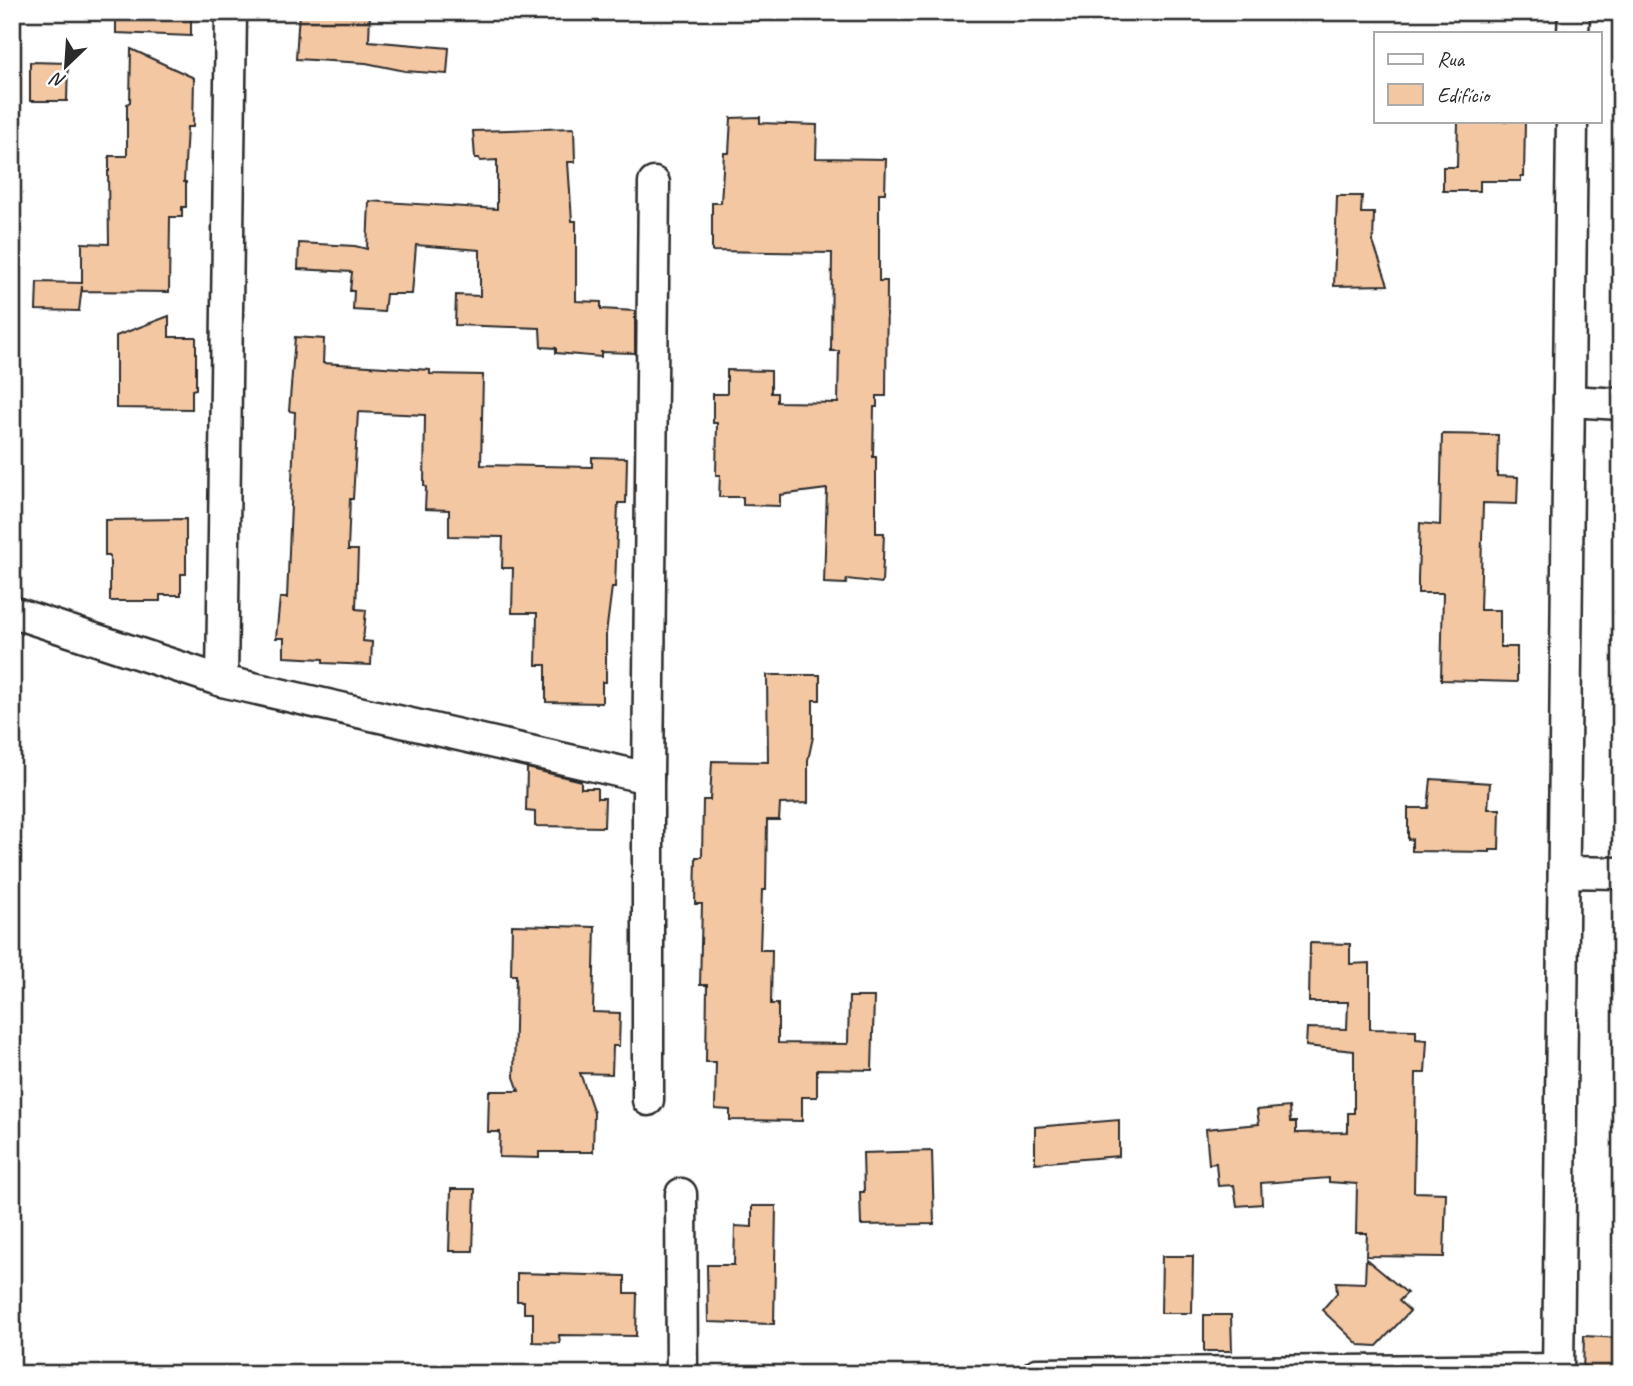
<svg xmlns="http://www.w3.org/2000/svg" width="1633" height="1386" font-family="Caveat,sans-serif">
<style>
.building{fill:#f4c7a3;stroke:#2b2b2b;stroke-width:2}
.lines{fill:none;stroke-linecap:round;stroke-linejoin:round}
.minor-casing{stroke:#2b2b2b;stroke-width:35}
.minor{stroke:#fff;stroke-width:30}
</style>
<rect width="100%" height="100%" fill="#fff"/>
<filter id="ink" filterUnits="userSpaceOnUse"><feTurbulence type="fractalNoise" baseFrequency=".0143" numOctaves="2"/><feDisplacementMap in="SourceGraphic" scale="14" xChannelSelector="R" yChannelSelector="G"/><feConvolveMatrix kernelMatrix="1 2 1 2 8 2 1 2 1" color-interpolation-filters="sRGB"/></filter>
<g filter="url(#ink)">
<g class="building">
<polygon points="116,12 191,12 191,36 116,33"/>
<polygon points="299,12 370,12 369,41 449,48 447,74 405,71 366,63 296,59"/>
<polygon points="131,49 194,78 193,127 187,127 184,182 186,182 186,207 182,207 182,217 170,217 169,292 82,291 82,286 79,311 36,310 37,282 82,283 82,243 109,244 108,171 109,171 109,156 127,156 127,104 130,102"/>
<polygon points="30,62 68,63 67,101 30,101"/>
<polygon points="760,117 760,123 817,125 816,158 886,159 885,193 879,193 879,281 887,281 886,396 877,396 877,407 874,407 873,457 876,457 876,533 884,533 882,583 847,579 846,584 824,583 827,489 780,495 780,506 743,505 743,497 719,497 720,475 716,475 717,423 713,423 713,394 727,394 727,370 771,371 771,393 777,393 777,402 838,403 839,351 831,351 832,253 712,251 712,203 721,203 724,153 729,153 731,118"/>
<polygon points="1458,121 1525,121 1524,177 1521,177 1521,181 1480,181 1480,191 1443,191 1443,167 1457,167"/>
<polygon points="574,128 575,162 568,162 572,221 576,221 576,301 601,302 601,309 635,311 635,353 601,352 601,357 556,353 556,348 541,347 540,328 455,325 456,295 480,296 480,250 416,245 412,294 386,294 384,312 353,310 354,291 350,291 352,272 298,269 299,243 355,246 367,249 369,201 497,209 497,160 480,161 479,158 475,158 473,131"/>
<polygon points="1337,196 1362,196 1361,213 1374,213 1373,242 1388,285 1334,286"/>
<polygon points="169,316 169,337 196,337 196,389 192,390 192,409 116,408 116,336"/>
<polygon points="295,337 324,339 323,363 430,370 430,374 483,375 481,465 592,467 592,457 627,458 626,503 618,503 615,587 612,587 606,634 606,682 602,682 602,703 546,702 546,665 536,665 537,613 512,613 513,568 502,568 503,537 449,536 449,510 425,509 426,487 424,486 425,415 358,412 353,499 350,499 348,550 358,550 356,609 366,610 363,641 372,642 371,665 323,663 323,659 284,657 284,638 276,638 280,598 287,598 295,412 289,411"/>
<polygon points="1442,434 1498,435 1497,476 1518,477 1517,504 1483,503 1480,610 1500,610 1500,647 1517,647 1517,682 1441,680 1443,593 1418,593 1418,578 1420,523 1440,525"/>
<polygon points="186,519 186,574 181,574 181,595 160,595 160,601 110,601 110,556 105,556 105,520"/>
<polygon points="767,675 820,675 820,700 813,700 813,737 808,760 808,803 780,804 779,820 767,820 766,890 762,890 760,950 772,950 771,1004 778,1004 778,1043 848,1044 849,997 874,997 872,1070 817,1069 817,1097 802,1097 802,1121 730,1120 730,1110 715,1109 716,1062 706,1062 707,985 700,985 702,904 695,904 696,857 702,857 703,800 710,800 712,761 768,762"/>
<polygon points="527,768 581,781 581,788 597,788 597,798 605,798 604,827 535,826 535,812 526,811"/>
<polygon points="1431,779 1490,783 1488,809 1500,809 1499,850 1490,850 1490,852 1412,851 1412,839 1408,840 1408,808 1428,808"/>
<polygon points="512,925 595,927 593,1012 620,1013 619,1046 613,1046 612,1074 580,1073 594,1113 593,1152 539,1152 539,1158 499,1157 500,1132 488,1132 489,1091 519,1091 514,1077 516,975 511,975"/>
<polygon points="1310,943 1350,944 1350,964 1370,963 1370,1029 1416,1030 1416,1039 1427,1040 1425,1073 1416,1073 1414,1192 1446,1193 1444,1257 1366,1256 1367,1233 1356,1233 1357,1184 1329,1182 1329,1178 1261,1183 1262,1204 1237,1206 1234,1185 1218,1186 1216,1163 1209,1164 1206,1129 1259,1124 1257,1110 1289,1107 1290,1122 1296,1122 1296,1133 1348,1132 1348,1113 1354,1113 1354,1051 1306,1046 1307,1028 1347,1029 1348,1002 1309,1002"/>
<polygon points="1119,1120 1119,1156 1035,1163 1035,1127"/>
<polygon points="932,1151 934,1224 861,1225 860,1192 864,1192 863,1153"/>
<polygon points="451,1189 475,1189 473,1251 449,1251"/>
<polygon points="752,1206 776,1206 774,1324 708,1322 707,1265 734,1265 735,1226 752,1227"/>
<polygon points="1162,1256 1193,1256 1192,1313 1161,1313"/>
<polygon points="1366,1259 1407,1293 1399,1301 1410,1311 1377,1346 1359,1345 1322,1310 1337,1293 1336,1282 1365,1283"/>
<polygon points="517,1273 625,1276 625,1293 637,1293 636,1336 559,1335 560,1343 533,1342 533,1313 524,1313 524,1301 517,1301"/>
<polygon points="1204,1315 1231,1315 1232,1351 1204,1351"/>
<polygon points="1584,1336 1621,1338 1621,1374 1583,1374"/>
</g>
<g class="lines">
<defs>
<g id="minor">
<polyline points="1573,33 1574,12"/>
<polyline points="1569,401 1621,404"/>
<polyline points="12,612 222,681 648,778"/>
<polyline points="222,681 231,12"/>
<polyline points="1564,872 1621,873"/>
<polyline points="648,1100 648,778 654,183"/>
<polyline points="681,1194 682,1374"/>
<polyline points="1037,1374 1558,1369"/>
<polyline points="1558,1374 1572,121"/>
</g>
</defs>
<use href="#minor" class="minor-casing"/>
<use href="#minor" class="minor"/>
</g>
</g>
<rect width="1633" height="1386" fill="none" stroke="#fff" stroke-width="42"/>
<rect x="21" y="21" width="1591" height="1344" fill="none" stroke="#2b2b2b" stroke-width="2.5" filter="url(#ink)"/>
<rect x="1374" y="32" width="228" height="91" fill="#ffffff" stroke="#aaaaaa" stroke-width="2"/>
<rect x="1388" y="54" width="35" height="10" fill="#ffffff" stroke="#aaaaaa" stroke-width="2"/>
<text x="1437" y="66" font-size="21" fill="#2b2b2b">Rua</text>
<rect x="1388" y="84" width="35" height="21" fill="#f4c7a3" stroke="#aaaaaa" stroke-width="2"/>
<text x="1437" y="102" font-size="21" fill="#2b2b2b">Edifício</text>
<g transform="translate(66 66) rotate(205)" stroke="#ffffff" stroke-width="5" paint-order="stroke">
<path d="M0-5L12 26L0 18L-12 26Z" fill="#2b2b2b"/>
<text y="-10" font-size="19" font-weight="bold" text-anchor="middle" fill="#2b2b2b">N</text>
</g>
</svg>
